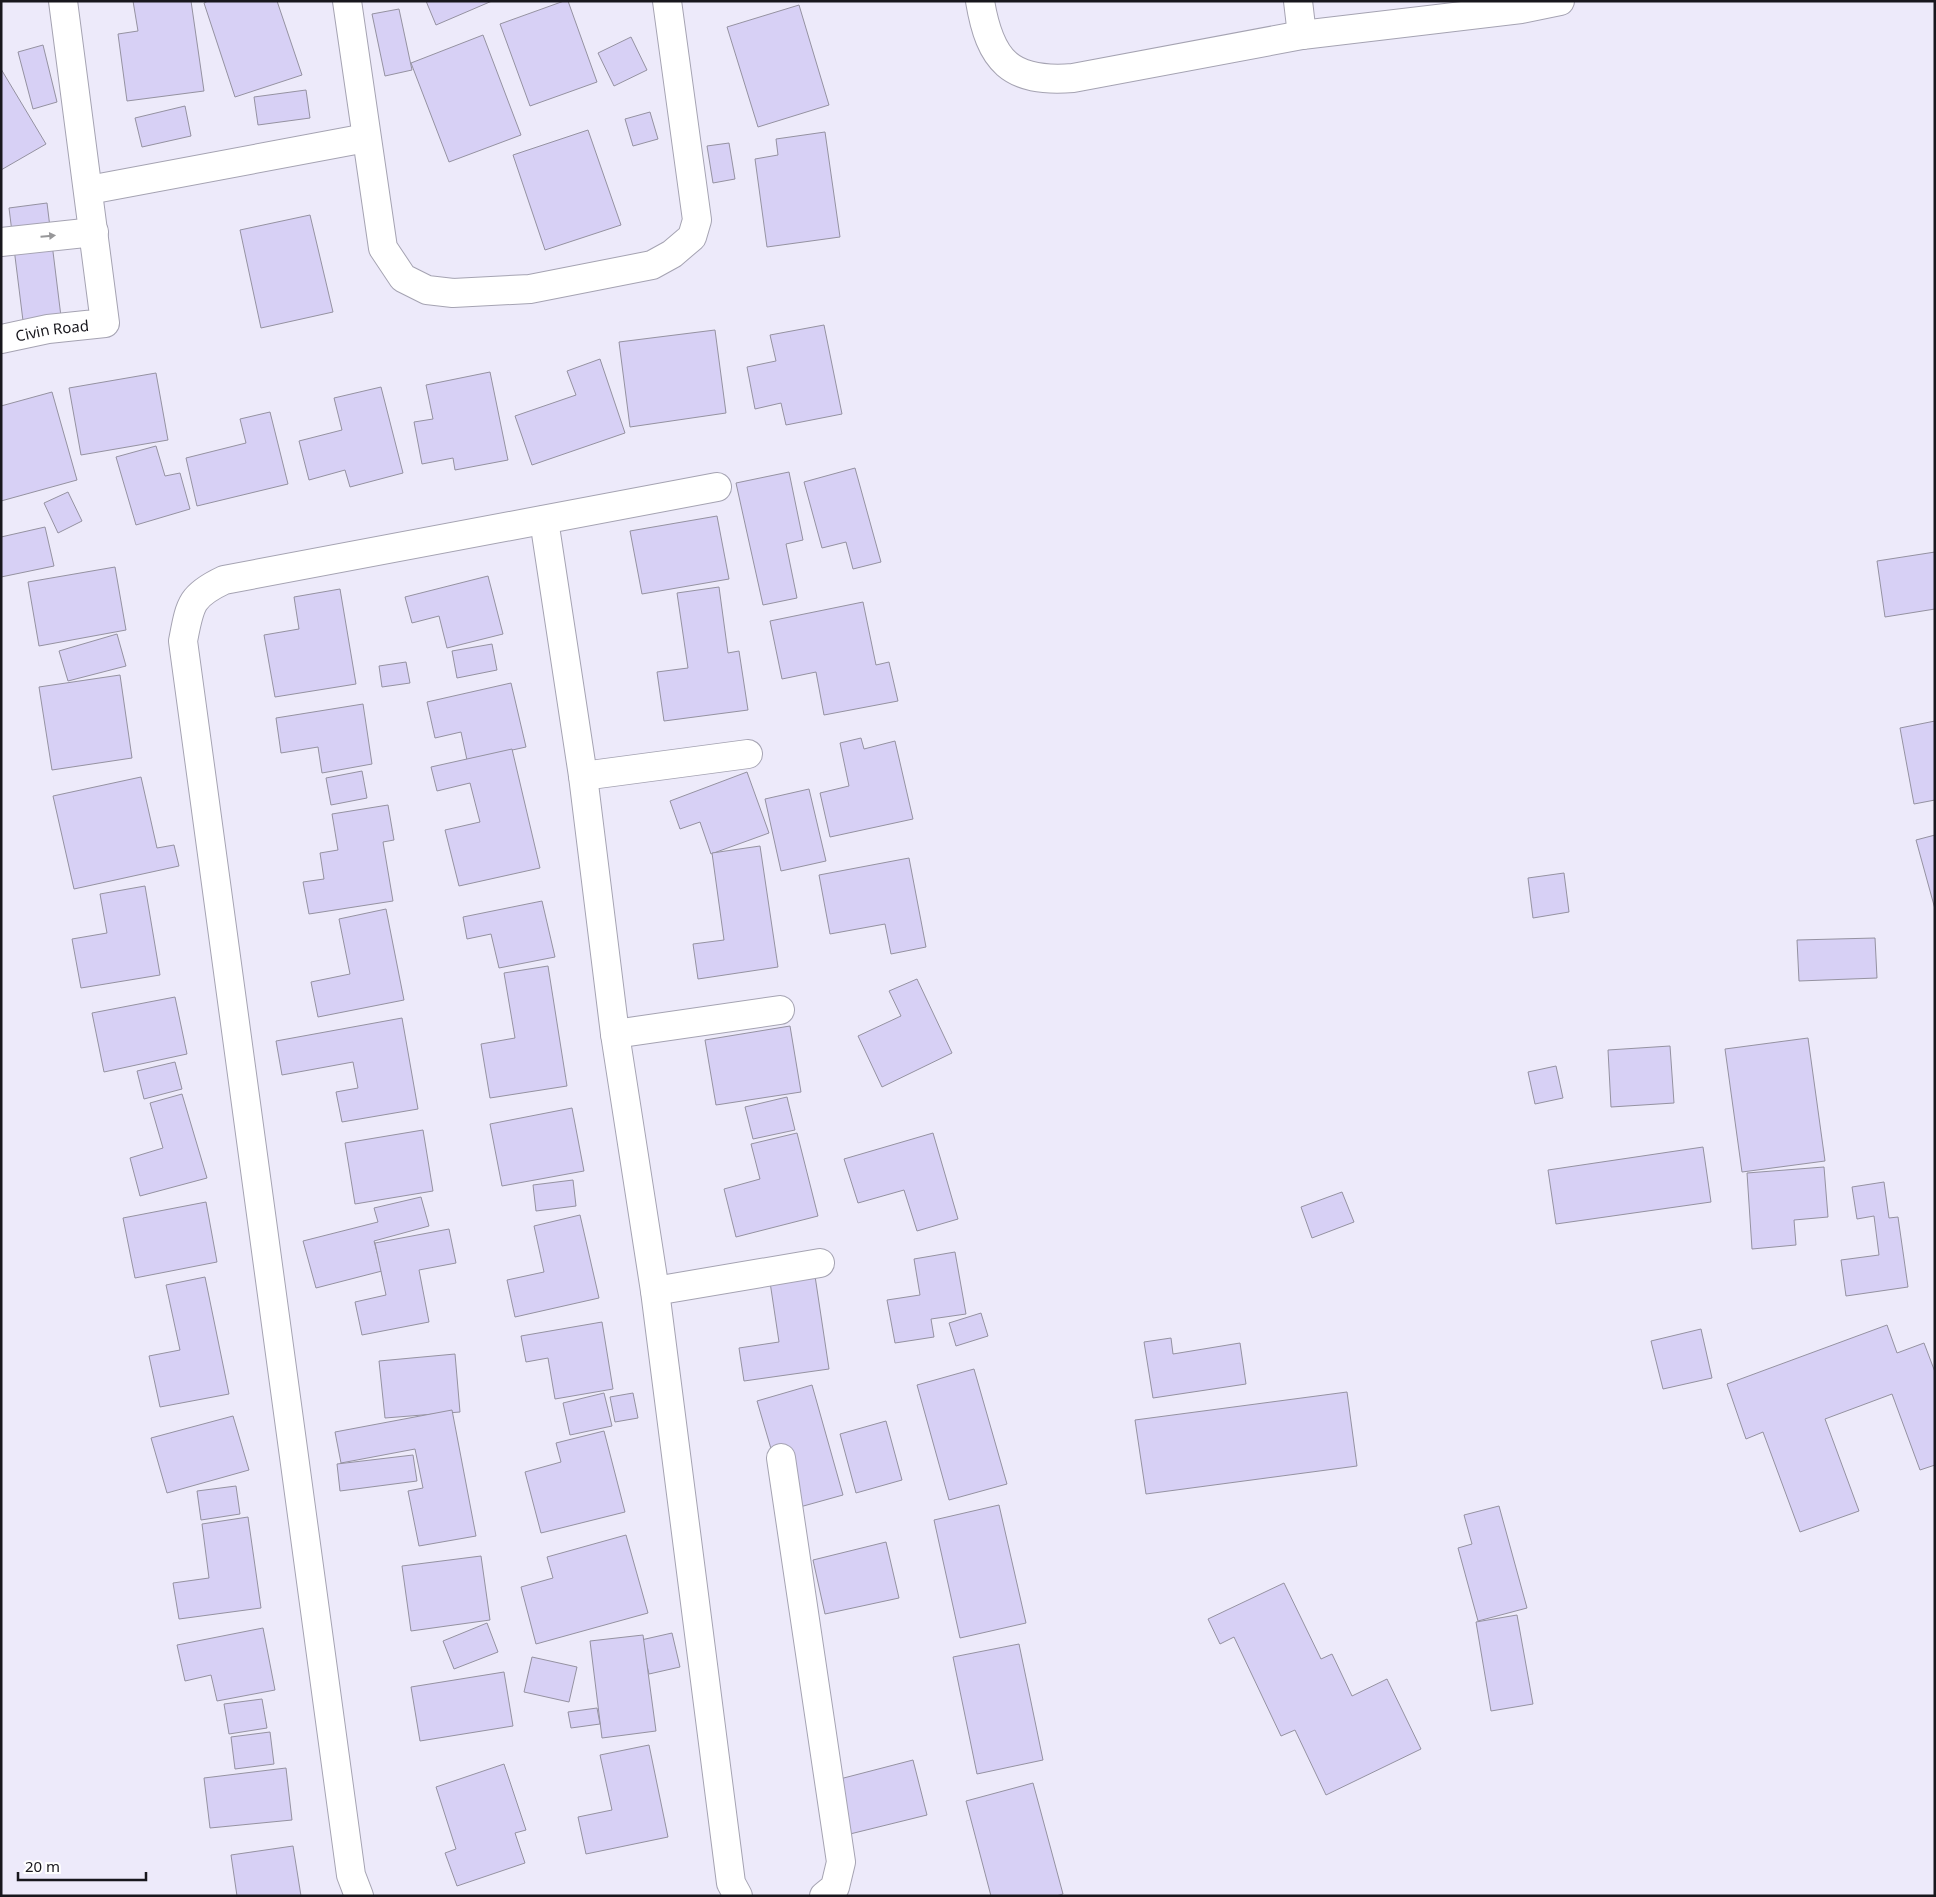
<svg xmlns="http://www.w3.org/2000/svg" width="1936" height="1897" font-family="'Noto Sans',sans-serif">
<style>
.building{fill:#d7d0f5;stroke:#9592a1}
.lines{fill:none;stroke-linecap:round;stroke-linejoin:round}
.minor-casing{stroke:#a5a3b2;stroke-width:30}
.minor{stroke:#fff;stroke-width:28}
.oneway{fill:#979799}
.labels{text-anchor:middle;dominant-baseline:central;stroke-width:5;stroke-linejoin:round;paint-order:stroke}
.street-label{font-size:15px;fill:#18171d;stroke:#fff}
</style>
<rect width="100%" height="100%" fill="#edeafa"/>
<g class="building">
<polygon points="133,1 191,1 204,91 127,101 118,34 138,31"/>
<polygon points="208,1 277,1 302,75 235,97 204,3"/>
<polygon points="426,1 492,1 436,25"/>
<polygon points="564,1 568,1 597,82 530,106 500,24"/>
<polygon points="799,5 829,105 758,127 727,27"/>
<polygon points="399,9 412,70 385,76 372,14"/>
<polygon points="483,35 521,135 449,162 411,63"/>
<polygon points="631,37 647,70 614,86 598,53"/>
<polygon points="43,45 57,102 33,109 18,52"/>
<polygon points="1,69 46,144 1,170"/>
<polygon points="306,90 310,118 258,125 254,97"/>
<polygon points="185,106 191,136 142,147 135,118"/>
<polygon points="650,112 658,139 633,146 625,119"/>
<polygon points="588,130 621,225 545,250 513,155"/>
<polygon points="825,132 840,237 767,247 755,159 778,155 776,139"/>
<polygon points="729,143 735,179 713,183 707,146"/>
<polygon points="47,203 64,341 26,345 9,208"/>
<polygon points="310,215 333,312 261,328 240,230"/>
<polygon points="824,325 842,414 786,425 781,403 755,409 747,367 776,361 770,335"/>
<polygon points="715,330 726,413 630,427 619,342"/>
<polygon points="600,359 625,433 532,465 515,416 576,395 567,371"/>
<polygon points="490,372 508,460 455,470 453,458 422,464 414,422 433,419 426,385"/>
<polygon points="156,373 168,440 81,455 69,388"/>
<polygon points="381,387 403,473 350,487 345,470 309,480 299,441 342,430 334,398"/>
<polygon points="52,392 77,480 1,501 1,406"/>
<polygon points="270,412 288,484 197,506 186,458 246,443 240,419"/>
<polygon points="156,446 165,476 180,473 190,509 136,525 116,457"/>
<polygon points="855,468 881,562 853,569 846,542 822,548 804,482"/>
<polygon points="789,472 803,540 786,544 797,598 763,605 736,483"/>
<polygon points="68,492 82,521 58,533 44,503"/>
<polygon points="717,516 729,579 642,594 630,531"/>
<polygon points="45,527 54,566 1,577 1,537"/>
<polygon points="1935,552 1935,609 1885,617 1877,561"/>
<polygon points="115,567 126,630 39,646 28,582"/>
<polygon points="488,576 503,634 447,648 439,616 412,623 405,597"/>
<polygon points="719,587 728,653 739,651 748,710 664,721 657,672 688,668 677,593"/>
<polygon points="340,589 356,684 275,697 264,635 299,629 294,597"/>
<polygon points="863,602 876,665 889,662 898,701 824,715 816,672 782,679 770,621"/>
<polygon points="117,634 126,666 68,681 59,651"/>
<polygon points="492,644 497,670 457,678 452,651"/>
<polygon points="406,662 410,683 382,687 379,666"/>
<polygon points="120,675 132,758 52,770 39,687"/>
<polygon points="511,683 526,747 467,760 461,732 435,738 427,702"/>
<polygon points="363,704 372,764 322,773 318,747 281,753 276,718"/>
<polygon points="1935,721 1935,800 1914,804 1900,728"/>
<polygon points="861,738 864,749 895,741 913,819 830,837 820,793 849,786 840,743"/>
<polygon points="512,749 540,868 459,886 445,830 480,822 470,783 437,791 431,767"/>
<polygon points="362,771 367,798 331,805 326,778"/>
<polygon points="747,772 769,833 711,854 700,822 680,829 670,801"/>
<polygon points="141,777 157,848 174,845 179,866 74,889 53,796"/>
<polygon points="809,789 826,861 781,871 765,799"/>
<polygon points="388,805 394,840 383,842 393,901 309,914 303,882 324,879 320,853 338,850 332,814"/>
<polygon points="1935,835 1935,909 1916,840"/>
<polygon points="760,846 778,967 698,979 693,944 724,940 712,853"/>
<polygon points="909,858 926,947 891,954 885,924 830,934 819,875"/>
<polygon points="1564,873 1569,912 1533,918 1528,878"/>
<polygon points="145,886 160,975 81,988 72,939 107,933 100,894"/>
<polygon points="542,901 555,957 499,968 491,934 467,939 463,917"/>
<polygon points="386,909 404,1000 318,1017 311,982 350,974 339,919"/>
<polygon points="1875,938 1877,978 1799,981 1797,940"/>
<polygon points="548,966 567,1086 490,1098 481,1044 515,1038 504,973"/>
<polygon points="917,979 952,1053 882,1087 858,1036 901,1016 889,991"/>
<polygon points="175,997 187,1054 104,1072 92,1013"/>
<polygon points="402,1018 418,1109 342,1122 336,1092 358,1088 353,1062 282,1075 276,1041"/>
<polygon points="790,1026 801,1092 716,1105 705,1040"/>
<polygon points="1808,1038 1825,1161 1742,1172 1725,1049"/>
<polygon points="1670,1046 1674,1103 1611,1107 1608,1050"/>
<polygon points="175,1062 182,1089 144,1099 137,1071"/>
<polygon points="1556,1066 1563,1098 1535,1104 1528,1072"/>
<polygon points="182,1094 207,1178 140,1196 130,1158 163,1148 150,1103"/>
<polygon points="787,1097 795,1130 753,1139 745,1107"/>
<polygon points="572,1108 584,1171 502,1186 490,1124"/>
<polygon points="423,1130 433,1191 355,1204 345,1143"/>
<polygon points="797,1133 818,1216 736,1237 724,1189 760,1179 751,1144"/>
<polygon points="933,1133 958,1219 917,1231 904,1190 858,1203 844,1159"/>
<polygon points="1703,1147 1711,1202 1556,1224 1548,1170"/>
<polygon points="1824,1167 1828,1217 1794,1220 1796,1245 1752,1249 1747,1173"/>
<polygon points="573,1180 576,1206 536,1211 533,1185"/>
<polygon points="1884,1182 1889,1218 1898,1217 1908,1287 1846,1296 1841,1260 1879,1255 1874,1216 1857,1219 1852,1187"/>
<polygon points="1342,1192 1354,1222 1312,1238 1301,1207"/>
<polygon points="421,1197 429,1226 374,1241 382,1271 316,1288 303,1241 378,1222 374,1208"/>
<polygon points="206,1202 217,1262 135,1278 123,1218"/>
<polygon points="580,1215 599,1298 515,1317 507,1280 544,1272 534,1226"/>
<polygon points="449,1229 456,1263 419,1270 429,1322 362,1335 355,1302 386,1295 375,1243"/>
<polygon points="955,1252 966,1314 931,1319 934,1337 895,1343 887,1300 920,1295 914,1259"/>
<polygon points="815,1276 829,1369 744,1381 739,1348 779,1342 770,1282"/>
<polygon points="205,1277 229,1394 160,1407 149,1356 180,1350 166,1285"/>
<polygon points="981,1313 988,1336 956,1346 949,1323"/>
<polygon points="602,1322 613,1389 555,1399 548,1358 526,1362 521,1336"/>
<polygon points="1887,1325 1897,1353 1924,1343 1935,1372 1935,1465 1920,1470 1892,1394 1825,1419 1859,1511 1800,1532 1763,1432 1746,1439 1727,1384"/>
<polygon points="1701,1329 1712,1378 1663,1389 1651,1341"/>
<polygon points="1171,1338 1173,1354 1240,1343 1246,1384 1153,1398 1144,1342"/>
<polygon points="455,1354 460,1412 385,1418 379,1361"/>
<polygon points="974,1369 1007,1484 949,1500 917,1385"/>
<polygon points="812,1385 843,1495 789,1510 757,1401"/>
<polygon points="1347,1392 1357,1466 1146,1494 1135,1420"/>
<polygon points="604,1393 612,1426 570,1435 563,1403"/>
<polygon points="633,1393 638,1418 615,1422 610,1397"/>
<polygon points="452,1410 476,1536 419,1546 408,1491 423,1488 415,1449 341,1463 335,1432"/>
<polygon points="233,1416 249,1470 167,1493 151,1438"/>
<polygon points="886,1421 902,1480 856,1493 840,1434"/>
<polygon points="604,1431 625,1512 541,1533 525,1472 561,1462 556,1443"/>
<polygon points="413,1455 417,1481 340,1491 337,1464"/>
<polygon points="236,1486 240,1514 201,1520 197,1491"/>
<polygon points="999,1505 1026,1623 960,1638 934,1520"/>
<polygon points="1499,1506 1527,1608 1478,1621 1458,1548 1472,1544 1464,1515"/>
<polygon points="248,1517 261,1608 179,1619 173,1583 209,1578 202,1524"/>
<polygon points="626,1535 648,1613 536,1644 521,1587 553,1578 547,1557"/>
<polygon points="886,1542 899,1598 825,1614 813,1560"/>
<polygon points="481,1556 490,1620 411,1631 402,1566"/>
<polygon points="1284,1583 1321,1659 1332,1654 1352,1696 1387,1679 1421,1749 1326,1795 1295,1730 1281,1736 1234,1637 1220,1644 1208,1619"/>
<polygon points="1517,1615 1533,1704 1491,1711 1476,1622"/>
<polygon points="487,1623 498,1652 454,1669 443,1641"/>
<polygon points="263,1628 275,1690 217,1701 211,1675 185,1681 177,1645"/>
<polygon points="672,1633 680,1667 649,1674 641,1640"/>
<polygon points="643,1635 656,1731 602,1738 590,1641"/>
<polygon points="1019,1644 1043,1760 977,1774 953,1657"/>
<polygon points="532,1657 577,1667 569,1702 524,1692"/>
<polygon points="504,1672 513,1726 420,1741 411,1687"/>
<polygon points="262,1699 267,1728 229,1734 224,1704"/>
<polygon points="597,1708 600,1724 571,1728 568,1712"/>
<polygon points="270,1732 274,1764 235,1769 231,1737"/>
<polygon points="649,1745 668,1837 586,1854 578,1817 612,1810 600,1755"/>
<polygon points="913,1760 927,1815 850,1834 836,1780"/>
<polygon points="504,1764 526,1830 515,1833 525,1863 457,1886 445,1853 456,1849 436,1787"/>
<polygon points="286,1768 292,1820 210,1828 204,1778"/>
<polygon points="1033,1783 1063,1894 1056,1896 991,1896 966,1801"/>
<polygon points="293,1846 301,1896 237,1896 231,1855"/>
</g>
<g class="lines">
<defs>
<g id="minor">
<polyline points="347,1 383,248 403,278 427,290 453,293 530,289 652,265 672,254 692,237 697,220 667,1"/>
<path d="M980,1c10,60 30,82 93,77l229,-43 219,-26 39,-8"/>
<polyline points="1298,1 1302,35"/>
<polyline points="89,190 366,138"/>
<polyline points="1,242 94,232"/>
<path id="s1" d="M1,339l47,-10 57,-6 -42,-322"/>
<polyline points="544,520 583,776 615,1034 655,1291 731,1883 738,1896"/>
<polyline points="583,776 748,754"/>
<polyline points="615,1034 780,1010"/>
<polyline points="655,1291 820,1263"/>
<polyline points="781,1458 841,1862 835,1887 824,1896"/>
<path d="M359,1896l-8,-21 -168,-1234c7,-36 7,-45 41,-61l493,-93"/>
</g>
</defs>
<use href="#minor" class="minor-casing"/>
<use href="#minor" class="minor"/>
</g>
<defs><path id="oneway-solid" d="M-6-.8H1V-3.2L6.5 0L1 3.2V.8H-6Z" transform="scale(1.25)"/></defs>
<use class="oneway" href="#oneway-solid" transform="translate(48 236) rotate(-5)"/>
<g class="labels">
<g class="street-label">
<text stroke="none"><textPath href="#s1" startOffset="52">Civin Road</textPath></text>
</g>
</g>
<rect width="1936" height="1897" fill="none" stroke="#18171d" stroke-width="5"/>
<path d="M18 1872v8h128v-8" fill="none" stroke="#18171d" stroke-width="2.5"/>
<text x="25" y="1872" font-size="15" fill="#18171d" stroke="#ffffff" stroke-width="4" paint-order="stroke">20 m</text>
</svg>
